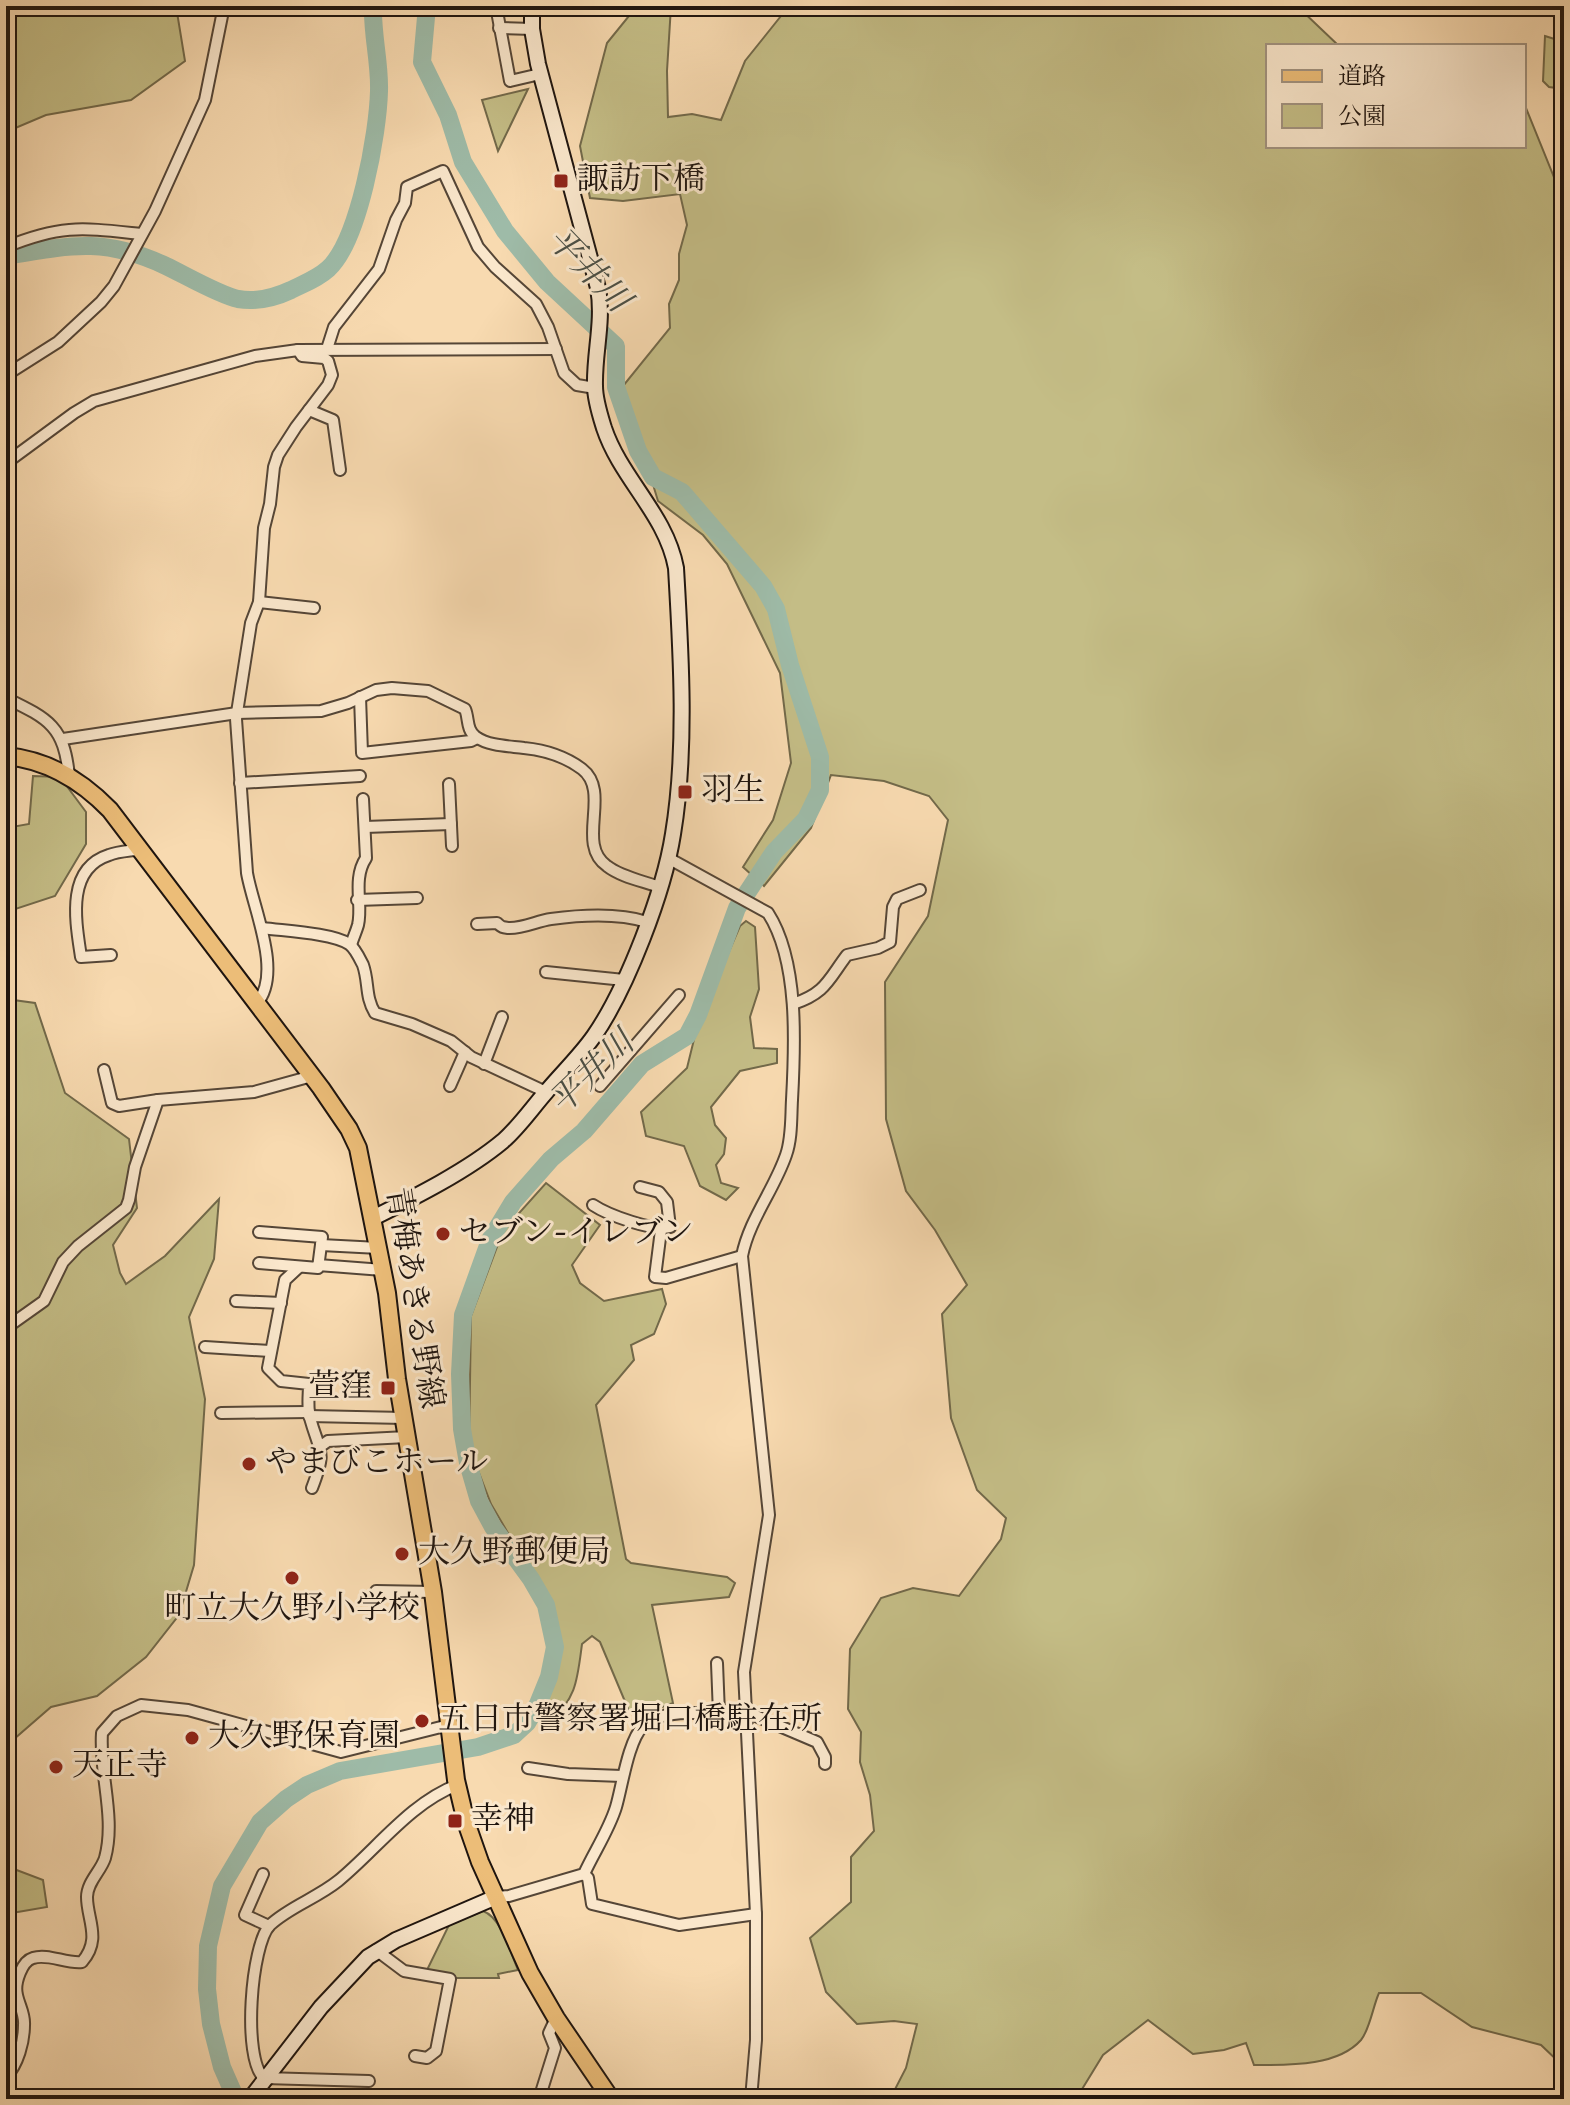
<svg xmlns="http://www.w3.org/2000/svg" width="1570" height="2105" font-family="Vollkorn,'Noto Serif JP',serif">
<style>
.green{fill:#c4bd86;stroke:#72694a;stroke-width:2}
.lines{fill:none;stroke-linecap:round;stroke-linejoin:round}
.river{stroke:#9ebba8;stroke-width:18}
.street-casing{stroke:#554637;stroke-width:14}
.secondary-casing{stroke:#1f150f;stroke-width:18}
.primary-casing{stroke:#1f150f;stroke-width:20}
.street{stroke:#fae7cc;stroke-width:10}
.secondary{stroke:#fae7cc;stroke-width:14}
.primary{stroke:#ecbd78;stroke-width:16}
.poi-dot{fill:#8f2418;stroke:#fae7cc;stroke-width:3}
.labels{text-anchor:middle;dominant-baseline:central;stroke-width:6;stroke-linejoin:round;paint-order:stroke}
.poi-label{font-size:32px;fill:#1f150f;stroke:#fae7cc;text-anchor:start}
.street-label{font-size:32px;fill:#1f150f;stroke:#fae7cc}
.water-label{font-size:34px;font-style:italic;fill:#4b4f45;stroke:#fae7cc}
</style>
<rect width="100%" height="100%" fill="#f8dab0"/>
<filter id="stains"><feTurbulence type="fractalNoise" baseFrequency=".0025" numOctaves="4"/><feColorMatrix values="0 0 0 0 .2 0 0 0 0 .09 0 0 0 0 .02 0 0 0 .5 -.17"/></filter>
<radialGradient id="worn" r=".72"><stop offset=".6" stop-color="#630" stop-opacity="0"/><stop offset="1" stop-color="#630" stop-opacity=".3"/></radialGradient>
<g class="green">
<polygon points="6,6 176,6 185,61 131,100 46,115 6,132"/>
<path d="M637,6h34l-4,65 1,46 24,-3 29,6 24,-59 44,-55h508l42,40h-71v100h256v-43l40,99v1865l-23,-22 -69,-18 -51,-34h-42c-6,13 -9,36 -18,47 -24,27 -74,25 -107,25l-8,-22 -22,7 -31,4 -45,-34 -45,35 -27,44h-186l16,-31 11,-44 -23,-3 -37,3 -31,-32 -16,-54 41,-36v-45l23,-26 -4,-36 -10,-33 1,-30 -13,-23 2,-60 31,-51 32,-10 46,8 42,-57 5,-21 -29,-28 -26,-72 -9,-104 25,-29 -32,-55 -29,-39 -20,-72 -1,-137 43,-66 20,-96 -19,-24 -45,-15 -53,-6 -20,53 -47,58 -21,-19 30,-47 18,-57 -11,-90 -53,-109 -24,-29 -45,-34 -35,-115 47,-58 -1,-24 10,-24v-26l8,-29 -7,-31 -57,7 -33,-3 -10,-52 27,-103z"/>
<polygon points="1545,36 1564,42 1564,89 1549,87 1543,81"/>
<polygon points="528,89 498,151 482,100"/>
<polygon points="33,776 60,777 86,812 86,844 55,896 12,910 6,917 6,828 29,824"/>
<polygon points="746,921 755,927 759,989 750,1017 754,1048 777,1049 777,1063 740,1071 711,1107 715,1125 726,1138 724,1154 716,1165 721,1183 738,1188 726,1200 700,1186 684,1146 646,1136 641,1112 687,1068 698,1023 740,926"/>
<polygon points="6,999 35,1003 65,1093 129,1139 137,1208 113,1245 120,1273 126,1284 165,1256 219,1199 214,1259 189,1317 205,1399 194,1565 179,1615 146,1657 97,1696 51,1707 6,1746"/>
<path d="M546,1183l54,42 -28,40 8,18 24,18 58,-12 4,15 -12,30 -23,11 3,15 -38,45 30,154 5,4 96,14 8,6 -6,14 -77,8 21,98 -27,10 -17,-2 -29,-69 -8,-6 -10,8c-5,38 -5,52 -33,80l-8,-5 18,-63 -17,-65 -51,-87 -22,-57 2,-131 32,-85z"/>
<polygon points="6,1866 43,1880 47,1907 6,1914"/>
<path d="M483,1911c19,7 27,41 35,59l-20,4 1,4h-46l-27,-6 23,-47z"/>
</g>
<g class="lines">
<g class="river">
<path d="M6,256c65,-11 98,-19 160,10 19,9 53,29 72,33 18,3 36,-1 53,-9 12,-6 26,-11 37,-21 31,-28 50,-136 51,-178 1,-28 -7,-57 -6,-85"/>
<polyline points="236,2099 222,2067 211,2024 207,1989 208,1946 222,1886 260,1822 286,1799 307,1785 340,1771 478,1747 514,1735 527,1723 538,1704 549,1677 555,1647 546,1605 531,1579 493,1527 479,1501 468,1463 462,1429 460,1374 463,1315 490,1240 513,1202 551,1159 584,1131 642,1064 687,1036 698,1015 737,908 774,852 806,819 820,790 820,757 790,665 776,609 763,586 682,492 653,477 638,451 616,387 616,346 547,282 505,231 463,162 448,115 422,62 427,6"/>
</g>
<defs>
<g id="street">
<polyline points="496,6 510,81 540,74"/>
<polyline points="499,28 532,29"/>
<path d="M6,247c56,-23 77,-19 135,-13"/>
<polyline points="327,349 334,327 379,269 396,220 405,203 407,187 443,171 478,247 495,267 536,304 548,327 564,373 577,385 595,388"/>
<polyline points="6,375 58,342 101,302 114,286 155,211 205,100 224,6"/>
<polyline points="309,410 333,420 340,470"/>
<polyline points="6,463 74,413 94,401 255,356 298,350 556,349"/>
<polyline points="259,602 314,608"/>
<polyline points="360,697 362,753 471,741 477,738"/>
<path d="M6,698c43,21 58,28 63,78"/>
<path d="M63,739l174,-26 84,-2 27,-8 28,-13 16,-2 36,3 37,18c4,9 1,21 11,28 13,9 33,9 48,11 20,2 42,9 58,21 30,23 -7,75 25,97 14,11 36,15 52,21"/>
<polyline points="240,783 360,776"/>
<polyline points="449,784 452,846"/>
<polyline points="365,827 451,824"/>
<path d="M668,858l100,55c31,48 27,132 24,187 -1,18 0,38 -6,55 -12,35 -37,65 -44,101l27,259 -25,157 12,242v126l-5,59"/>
<polyline points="357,900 417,898"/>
<path d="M477,924l20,-1c5,4 4,4 11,5 14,1 29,-7 43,-9 30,-4 68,-6 96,3"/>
<path d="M263,928c21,3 69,5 86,16 6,4 11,15 14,21 6,17 2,32 12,48l37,11 39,17 20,16 75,35"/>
<path d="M351,945c2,-7 5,-13 7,-20 5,-20 -6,-46 8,-67l-3,-59"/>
<path d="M111,955l-30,2c-5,-34 -16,-88 28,-102 10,-4 22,-4 32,-6"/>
<polyline points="546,972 624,980"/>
<path d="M257,1003c26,-30 -4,-95 -10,-130l-11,-154 15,-96 8,-21 5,-74 6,-24 4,-37 4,-12 18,-28 32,-42 4,-10 -4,-14 -4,-3 -22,-2 -4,-6"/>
<path d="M793,1004c33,-11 35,-24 54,-49l31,-7 12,-6 3,-35 4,-8 23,-9"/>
<polyline points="484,1064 502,1017"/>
<polyline points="104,1070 112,1103 119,1106 158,1100"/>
<polyline points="450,1086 465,1052"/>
<polyline points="600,1086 679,995"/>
<path d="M593,1205c15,10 61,27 77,22l-3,-25 -8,-10 -19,-5"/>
<polyline points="661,1230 655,1277 666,1278 742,1256"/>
<polyline points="259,1232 322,1237 318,1268 259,1263"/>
<polyline points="321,1245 379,1248"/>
<polyline points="318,1265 383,1270"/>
<path d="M299,1267l-14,13 -17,88 13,13 28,3c0,11 -2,23 1,34 10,36 17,31 2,70"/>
<polyline points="236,1301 281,1303"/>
<polyline points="6,1328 44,1301 63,1262 78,1246 126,1208 129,1200 135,1167 158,1100 254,1092 312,1076"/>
<polyline points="205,1347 270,1351"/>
<polyline points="221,1413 309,1412"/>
<polyline points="309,1416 404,1418"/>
<polyline points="321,1446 328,1441 407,1437"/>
<polyline points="376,1591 433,1592"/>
<polyline points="717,1663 719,1714"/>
<polyline points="744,1711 817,1742 825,1757 825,1764"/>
<polyline points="528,1768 568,1774 622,1776"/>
<polyline points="263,1874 245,1915 269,1926"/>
<polyline points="584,1874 588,1878 592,1904 679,1925 756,1914"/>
<path d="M496,1897l13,-1 75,-22c10,-22 25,-44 32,-67 6,-20 12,-66 27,-81 20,-20 75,-12 101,-9"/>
<polyline points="376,1950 404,1971 450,1979 436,2051 427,2058 415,2056"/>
<path d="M6,2077c12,-13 18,-35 18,-52 1,-11 -5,-20 -7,-30 -3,-12 5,-34 16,-37 15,-5 33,6 49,4 20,-23 5,-42 5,-65 0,-15 14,-26 18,-39 11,-41 -6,-84 -3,-125l15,-17 24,-11 47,5 153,42 108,-27"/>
<path d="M369,2081l-105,-3c-22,-19 -13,-134 6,-153 19,-18 47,-27 68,-44 38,-31 72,-78 119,-96"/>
<polyline points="539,2099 555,2048 549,2033 556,2018"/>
</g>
<g id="secondary">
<path d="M373,1218c42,-21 94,-47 130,-77 17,-15 29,-33 44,-50 15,-18 33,-35 47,-55 33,-48 70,-144 79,-202 14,-84 8,-181 3,-266 -10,-54 -55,-89 -72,-140 -4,-13 -9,-28 -9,-42 -1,-33 9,-65 3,-98l-60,-224 -6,-35v-23"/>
<polyline points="250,2099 321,2007 368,1957 396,1940 496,1897"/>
</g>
<path id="primary" d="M6,756c42,4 75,24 104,54l211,278 28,41 9,19 29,145 10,86 36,213 23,188 10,42 14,40 50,111 26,45 55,81"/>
</defs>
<use href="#street" class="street-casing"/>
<use href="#secondary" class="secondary-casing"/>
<use href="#primary" class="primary-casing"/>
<use href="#street" class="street"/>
<use href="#secondary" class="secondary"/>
<use href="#primary" class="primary"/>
</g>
<g class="poi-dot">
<rect x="553" y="173" width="16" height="16" rx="4"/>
<rect x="677" y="784" width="16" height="16" rx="4"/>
<circle cx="443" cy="1234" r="8"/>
<rect x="380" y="1380" width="16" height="16" rx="4"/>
<circle cx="249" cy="1464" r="8"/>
<circle cx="402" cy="1554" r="8"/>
<circle cx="292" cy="1578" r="8"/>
<circle cx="422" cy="1721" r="8"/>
<circle cx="192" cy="1738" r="8"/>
<circle cx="56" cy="1767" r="8"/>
<rect x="447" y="1813" width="16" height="16" rx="4"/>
</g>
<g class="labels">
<g class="poi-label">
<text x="577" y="181">諏訪下橋</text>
<text x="701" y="792">羽生</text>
<text x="459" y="1234">セブン-イレブン</text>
<text x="372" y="1388" text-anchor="end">萱窪</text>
<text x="265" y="1464">やまびこホール</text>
<text x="418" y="1554">大久野郵便局</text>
<text x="292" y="1610" text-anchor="middle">町立大久野小学校</text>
<text x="438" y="1721">五日市警察署堀口橋駐在所</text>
<text x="208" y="1738">大久野保育園</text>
<text x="72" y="1767">天正寺</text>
<text x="471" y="1821">幸神</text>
</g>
<g class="street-label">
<text transform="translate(413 1298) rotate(81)">青梅あきる野線</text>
</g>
<g class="water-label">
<text transform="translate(587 271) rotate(46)">平井川</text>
<text transform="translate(593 1074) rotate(-44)">平井川</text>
</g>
</g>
<rect width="1570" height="2105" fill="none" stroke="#f8dab0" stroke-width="32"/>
<rect x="8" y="8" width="1554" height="2089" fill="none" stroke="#1f150f" stroke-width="4"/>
<rect x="16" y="16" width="1538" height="2073" fill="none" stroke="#1f150f" stroke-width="2"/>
<rect x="1266" y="44" width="260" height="104" fill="#fae7cc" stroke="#a29380" stroke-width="2"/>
<rect x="1282" y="70" width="40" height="12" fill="#ecbd78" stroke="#a29380" stroke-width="2"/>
<text x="1338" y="84" font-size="24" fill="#1f150f">道路</text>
<rect x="1282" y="104" width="40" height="24" fill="#c4bd86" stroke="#a29380" stroke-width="2"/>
<text x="1338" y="124" font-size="24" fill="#1f150f">公園</text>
<rect width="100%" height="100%" filter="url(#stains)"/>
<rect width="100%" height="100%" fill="url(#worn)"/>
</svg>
